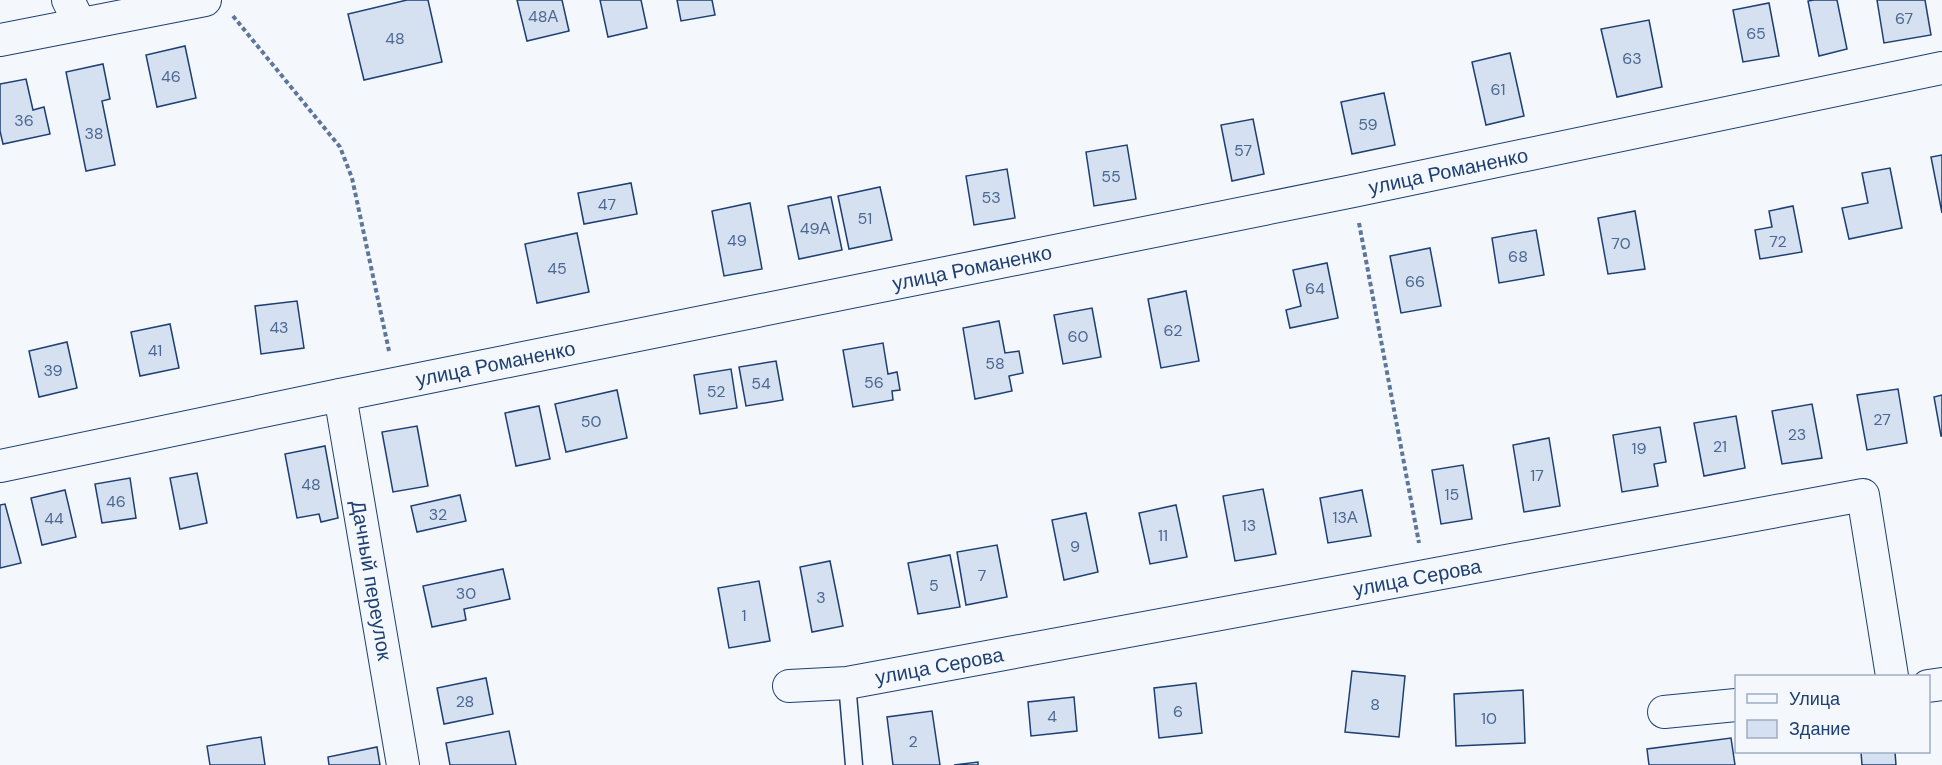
<svg xmlns="http://www.w3.org/2000/svg" width="1942" height="765" font-family="'DM Sans',sans-serif">
<style>
.building{fill:#d5e0f0;stroke:#1d3f73;stroke-width:1.5}
.lines{fill:none;stroke-linecap:round;stroke-linejoin:round}
.service-casing{stroke:#1d3f73;stroke-width:19}
.minor-casing{stroke:#1d3f73;stroke-width:34}
.path{stroke:#5e769c;stroke-width:4;stroke-dasharray:4.5 3;stroke-linecap:butt}
.service{stroke:#f4f7fb;stroke-width:16}
.minor{stroke:#f4f7fb;stroke-width:32}
.labels{text-anchor:middle;dominant-baseline:central;stroke-width:4.5;stroke-linejoin:round;paint-order:stroke}
.number-label{font-size:16px;fill:#4b6792}
.street-label{font-size:20px;fill:#1d3f73;stroke:#f4f7fb}
</style>
<rect width="100%" height="100%" fill="#f4f7fb"/>
<g class="building">
<polygon points="407,0 428,0 442,62 364,80 348,14"/>
<polygon points="517,0 562,0 569,31 527,41"/>
<polygon points="600,0 641,0 647,28 608,37"/>
<polygon points="677,0 712,0 715,15 681,21"/>
<polygon points="1814,0 1837,0 1847,49 1819,56 1808,1"/>
<polygon points="1877,0 1925,0 1931,35 1884,43"/>
<polygon points="1769,3 1779,56 1743,62 1733,10"/>
<polygon points="1649,20 1662,87 1617,97 1601,29"/>
<polygon points="185,46 196,98 157,107 146,55"/>
<polygon points="1510,53 1524,116 1486,125 1472,62"/>
<polygon points="103,64 110,99 102,101 115,165 86,171 66,72"/>
<polygon points="26,79 33,110 44,107 50,134 3,144 0,131 0,84"/>
<polygon points="1384,93 1395,145 1352,154 1341,102"/>
<polygon points="1253,119 1264,174 1232,181 1221,125"/>
<polygon points="1127,145 1136,199 1094,206 1086,152"/>
<polygon points="1942,155 1942,213 1931,157"/>
<polygon points="1890,168 1902,228 1849,239 1842,208 1868,203 1862,173"/>
<polygon points="1007,169 1015,218 974,225 966,176"/>
<polygon points="631,183 637,214 584,224 578,193"/>
<polygon points="880,187 892,240 849,249 838,196"/>
<polygon points="831,197 842,250 799,259 788,206"/>
<polygon points="750,203 762,269 724,276 712,211"/>
<polygon points="1793,206 1802,252 1760,259 1755,230 1772,227 1769,211"/>
<polygon points="1635,211 1645,269 1608,274 1598,218"/>
<polygon points="1536,230 1544,275 1499,283 1492,238"/>
<polygon points="577,233 589,292 537,303 525,244"/>
<polygon points="1430,248 1441,306 1401,313 1390,256"/>
<polygon points="1327,263 1338,318 1290,328 1286,310 1301,306 1293,270"/>
<polygon points="1186,291 1199,361 1161,368 1148,299"/>
<polygon points="297,301 304,348 261,354 255,306"/>
<polygon points="1092,308 1101,357 1063,364 1054,315"/>
<polygon points="999,321 1005,353 1019,351 1023,373 1009,376 1012,391 975,399 963,328"/>
<polygon points="170,324 179,368 140,376 131,332"/>
<polygon points="67,342 77,388 39,397 29,351"/>
<polygon points="883,343 888,374 897,372 900,390 892,391 893,400 853,407 843,350"/>
<polygon points="776,361 783,400 746,406 739,367"/>
<polygon points="731,369 737,408 700,414 694,375"/>
<polygon points="1898,389 1907,443 1867,450 1857,395"/>
<polygon points="617,390 627,438 566,452 555,404"/>
<polygon points="1942,395 1942,436 1941,436 1934,397"/>
<polygon points="1812,404 1822,458 1782,464 1772,411"/>
<polygon points="539,406 550,459 516,466 505,413"/>
<polygon points="1736,416 1745,468 1704,476 1694,423"/>
<polygon points="417,426 428,486 393,492 382,432"/>
<polygon points="1660,427 1666,462 1654,464 1658,486 1622,492 1613,435"/>
<polygon points="1549,438 1560,506 1524,512 1513,445"/>
<polygon points="325,446 338,518 321,522 319,514 297,518 285,454"/>
<polygon points="1463,465 1472,519 1441,524 1432,470"/>
<polygon points="197,473 207,523 180,529 170,478"/>
<polygon points="130,478 136,518 102,523 95,484"/>
<polygon points="1263,489 1276,554 1235,561 1223,496"/>
<polygon points="65,490 76,537 42,545 31,498"/>
<polygon points="1362,490 1371,536 1328,543 1320,498"/>
<polygon points="460,495 466,521 417,532 411,506"/>
<polygon points="5,504 21,563 0,568 0,505"/>
<polygon points="1176,505 1187,557 1150,564 1139,513"/>
<polygon points="1086,513 1098,572 1064,580 1052,520"/>
<polygon points="997,545 1007,597 966,605 957,552"/>
<polygon points="950,555 960,607 918,614 908,563"/>
<polygon points="830,561 843,626 812,632 800,567"/>
<polygon points="503,569 510,599 464,609 466,620 432,627 423,586"/>
<polygon points="759,581 770,641 729,648 718,588"/>
<polygon points="1352,671 1405,676 1399,737 1345,732"/>
<polygon points="486,678 493,714 444,724 437,688"/>
<polygon points="1196,683 1202,733 1159,738 1154,688"/>
<polygon points="1523,690 1525,743 1456,746 1454,694"/>
<polygon points="1074,697 1077,731 1031,736 1028,702"/>
<polygon points="932,711 940,765 893,765 887,717"/>
<polygon points="509,731 516,765 450,765 446,743"/>
<polygon points="261,737 265,765 210,765 207,746"/>
<polygon points="1731,738 1735,765 1649,765 1647,749"/>
<polygon points="377,747 380,765 329,765 328,757"/>
<polygon points="1861,752 1895,752 1896,765 1862,765"/>
<polygon points="978,762 978,765 954,765"/>
</g>
<g class="lines">
<defs>
<polyline id="service" points="847,683 854,765"/>
<g id="minor">
<polyline points="68,0 80,24"/>
<polyline points="0,40 205,0"/>
<path id="s1" d="M340,395l63,370"/>
<path id="s2" d="M0,466l340,-71 1013,-204 589,-123"/>
<path id="s3" d="M789,686l58,-3 1016,-188 29,181"/>
<polyline points="1928,686 1942,684"/>
<polyline points="1664,712 1736,705"/>
</g>
</defs>
<use href="#service" class="service-casing"/>
<use href="#minor" class="minor-casing"/>
<g class="path">
<polyline points="233,16 340,147 352,178 389,351"/>
<polyline points="1359,223 1419,543"/>
</g>
<use href="#service" class="service"/>
<use href="#minor" class="minor"/>
</g>
<g class="labels">
<g class="number-label">
<text x="543" y="16">48А</text>
<text x="1904" y="18">67</text>
<text x="1756" y="33">65</text>
<text x="395" y="38">48</text>
<text x="1632" y="58">63</text>
<text x="171" y="76">46</text>
<text x="1498" y="89">61</text>
<text x="24" y="120">36</text>
<text x="1368" y="124">59</text>
<text x="94" y="133">38</text>
<text x="1243" y="150">57</text>
<text x="1111" y="176">55</text>
<text x="991" y="197">53</text>
<text x="607" y="204">47</text>
<text x="865" y="218">51</text>
<text x="815" y="228">49А</text>
<text x="737" y="240">49</text>
<text x="1778" y="241">72</text>
<text x="1621" y="243">70</text>
<text x="1518" y="256">68</text>
<text x="557" y="268">45</text>
<text x="1415" y="281">66</text>
<text x="1315" y="288">64</text>
<text x="279" y="327">43</text>
<text x="1173" y="330">62</text>
<text x="1078" y="336">60</text>
<text x="155" y="350">41</text>
<text x="995" y="363">58</text>
<text x="53" y="370">39</text>
<text x="874" y="382">56</text>
<text x="761" y="383">54</text>
<text x="716" y="391">52</text>
<text x="1882" y="419">27</text>
<text x="591" y="421">50</text>
<text x="1797" y="434">23</text>
<text x="1720" y="446">21</text>
<text x="1639" y="448">19</text>
<text x="1537" y="475">17</text>
<text x="311" y="484">48</text>
<text x="1452" y="494">15</text>
<text x="116" y="501">46</text>
<text x="438" y="514">32</text>
<text x="1345" y="517">13А</text>
<text x="54" y="518">44</text>
<text x="1249" y="525">13</text>
<text x="1163" y="535">11</text>
<text x="1075" y="546">9</text>
<text x="982" y="575">7</text>
<text x="934" y="585">5</text>
<text x="466" y="593">30</text>
<text x="821" y="597">3</text>
<text x="744" y="615">1</text>
<text x="465" y="701">28</text>
<text x="1375" y="704">8</text>
<text x="1178" y="711">6</text>
<text x="1052" y="716">4</text>
<text x="1489" y="718">10</text>
<text x="913" y="741">2</text>
</g>
<g class="street-label">
<text stroke="none"><textPath href="#s2" startOffset="1478">улица Романенко</textPath></text>
<text stroke="none"><textPath href="#s2" startOffset="992">улица Романенко</textPath></text>
<text stroke="none"><textPath href="#s2" startOffset="506">улица Романенко</textPath></text>
<text stroke="none"><textPath href="#s3" startOffset="638">улица Серова</textPath></text>
<text stroke="none"><textPath href="#s1" startOffset="188">Дачный переулок</textPath></text>
<text stroke="none"><textPath href="#s3" startOffset="152">улица Серова</textPath></text>
</g>
</g>
<rect x="1735" y="675" width="195" height="78" fill="#f4f7fb" stroke="#9eadc5" stroke-width="1.5"/>
<rect x="1747" y="694" width="30" height="9" fill="#f4f7fb" stroke="#9eadc5" stroke-width="1.5"/>
<text x="1789" y="705" font-size="18" fill="#1d3f73">Улица</text>
<rect x="1747" y="720" width="30" height="18" fill="#d5e0f0" stroke="#9eadc5" stroke-width="1.5"/>
<text x="1789" y="735" font-size="18" fill="#1d3f73">Здание</text>
</svg>
